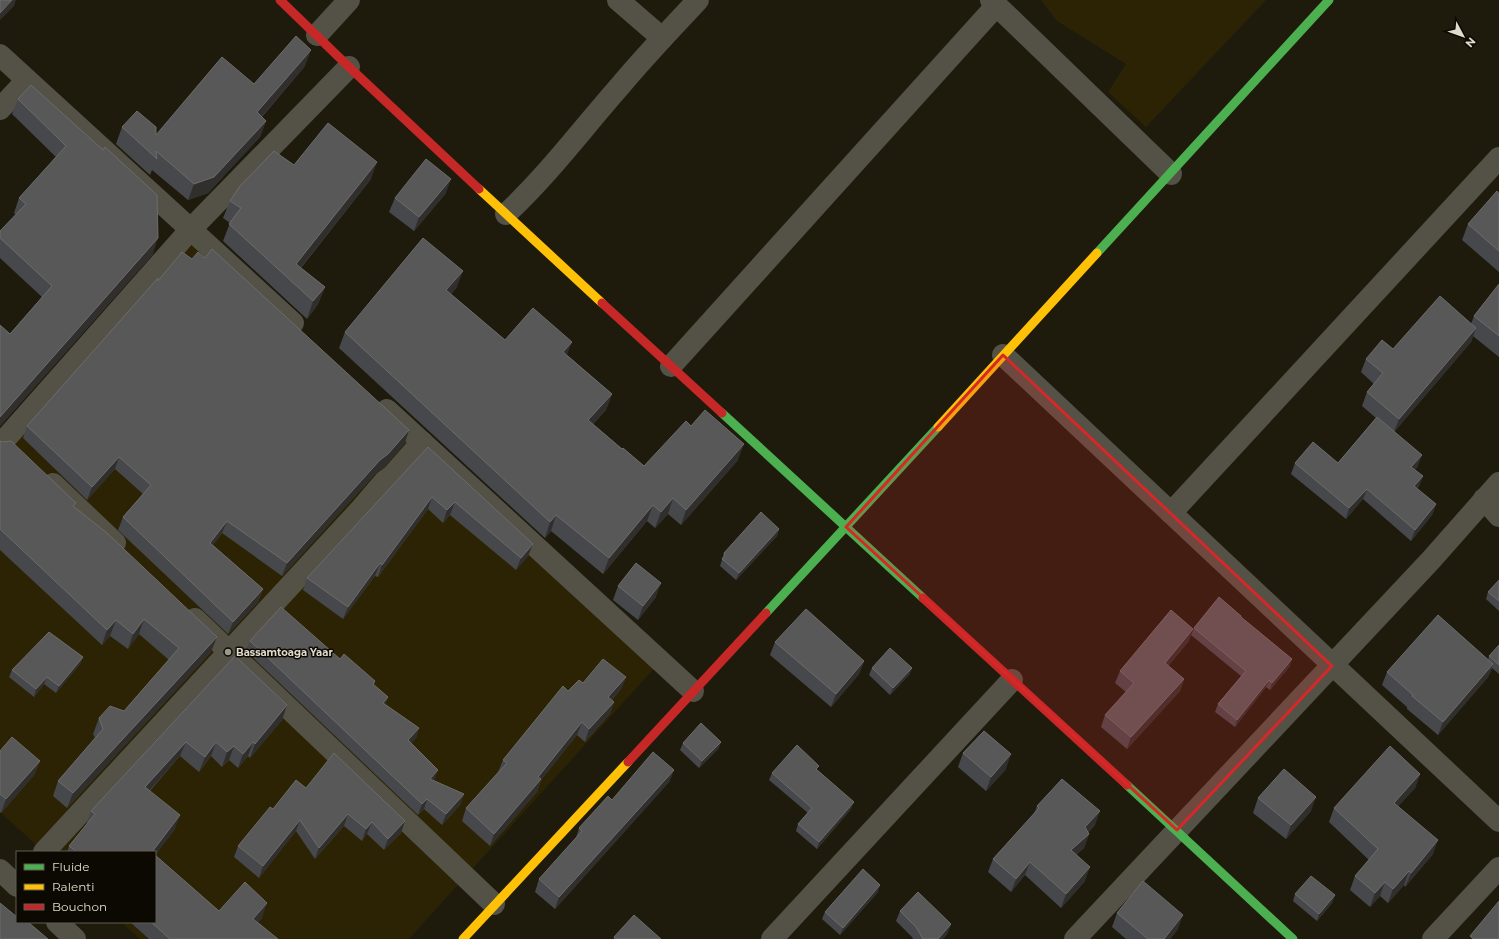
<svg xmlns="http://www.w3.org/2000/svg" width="1499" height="939" font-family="Montserrat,sans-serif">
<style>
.built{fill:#2b2303}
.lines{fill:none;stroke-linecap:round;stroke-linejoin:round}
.street{stroke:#545246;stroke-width:22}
.fast{stroke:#4caf50;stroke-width:9}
.slow{stroke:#ffc107;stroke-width:9}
.jam{stroke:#c62828;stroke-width:9}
.wall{fill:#47484c}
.shaded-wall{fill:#302f2d}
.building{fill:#585859;stroke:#6d6c6b}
.marked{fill:#d62828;fill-opacity:0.2;stroke:#d62828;stroke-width:3;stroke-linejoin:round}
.poi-dot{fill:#9c9889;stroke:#0c0902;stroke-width:1.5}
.labels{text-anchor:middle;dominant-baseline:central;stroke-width:3;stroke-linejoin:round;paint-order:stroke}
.poi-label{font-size:10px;font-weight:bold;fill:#e0dbcc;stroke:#0c0902;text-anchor:start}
</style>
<rect width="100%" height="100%" fill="#1e1b0d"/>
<g class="built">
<polygon points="1041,0 1266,0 1146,127 1108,92 1126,64 1057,21"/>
<polygon points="191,229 661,661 409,939 140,939 121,922 155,922 155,852 44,852 0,812 0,445"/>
</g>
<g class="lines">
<g class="street">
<polyline points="618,0 662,38"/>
<polyline points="991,0 1171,174"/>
<polyline points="317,35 349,0"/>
<polyline points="0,55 293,323"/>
<polyline points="0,109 27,80"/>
<path d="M506,214c42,-39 76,-85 114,-128 25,-30 52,-58 78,-86"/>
<polyline points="1003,355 1499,821"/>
<polyline points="671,366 997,5"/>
<polyline points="387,410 693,691"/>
<polyline points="0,445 191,229 349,67"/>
<polyline points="53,484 115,543"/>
<polyline points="1484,499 1499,516"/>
<polyline points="1171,513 1499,158"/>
<polyline points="195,619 494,904"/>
<polyline points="44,852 361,509 385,481 392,476 422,442"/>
<polyline points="0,870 17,886"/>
<polyline points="57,922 75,939"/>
<polyline points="772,939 1012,680"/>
<polyline points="1075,939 1431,560 1499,483"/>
<polyline points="1433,939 1499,868"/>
</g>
<g class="fast">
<polyline points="1097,253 1329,0"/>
<polyline points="722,413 923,598"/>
<polyline points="766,613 938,427"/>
<polyline points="1127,785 1293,939"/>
</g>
<g class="slow">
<polyline points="479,189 602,303"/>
<polyline points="938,427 1097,253"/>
<polyline points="463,939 628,762"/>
</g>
<g class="jam">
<polyline points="280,0 349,67 479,189"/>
<polyline points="602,303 722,413"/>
<polyline points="923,598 1127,785"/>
<polyline points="628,762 766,613"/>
</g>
</g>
<g class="wall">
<polygon points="305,66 262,117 266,121 260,137 208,193 188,200 152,170 150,175 116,144 122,127 156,135 254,84"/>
<polygon points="31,85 153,254 0,426 0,325 10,334 42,297 0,258 0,231 16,215 14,213 19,198 56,157 12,114 18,99"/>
<polygon points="294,165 371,179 301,268 325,287 318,304 307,319 223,241 230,223 223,218 230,201"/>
<polygon points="446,193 414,231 389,212 395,198"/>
<polygon points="1499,194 1499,272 1462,240 1468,224"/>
<polygon points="158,281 409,430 405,443 384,467 376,473 282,576 222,533 213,545 263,589 258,602 228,634 118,530 123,517 143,494 115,469 87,500 23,438 27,426"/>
<polygon points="1499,284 1499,357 1473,336 1471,342 1394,432 1418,466 1415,470 1423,476 1419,486 1417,489 1436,504 1432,515 1411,541 1363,499 1346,519 1291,474 1295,463 1338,463 1376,418 1362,406 1367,392 1374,384 1361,372 1366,359 1471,324 1474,316"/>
<polygon points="457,287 451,294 505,340 567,355 612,394 606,410 593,424 622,449 644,466 691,426 738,460 681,525 668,514 655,528 647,521 603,574 551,531 545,538 339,348 345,332"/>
<polygon points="0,441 76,503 74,507 211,652 67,808 53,796 58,781 95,738 93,734 99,718 124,711 169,660 139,634 128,649 110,636 102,645 0,550"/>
<polygon points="428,447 528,556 516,570 450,515 443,523 428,509 378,577 375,576 343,619 303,590 307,578"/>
<polygon points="779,529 777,536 736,580 720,566 724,553"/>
<polygon points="1499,580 1499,611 1486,599 1488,592"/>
<polygon points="618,586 656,597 638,620 613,600"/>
<polygon points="1241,617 1290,666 1270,690 1266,687 1235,727 1215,712 1218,704 1241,676 1191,635 1194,628"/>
<polygon points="250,641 340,659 375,681 374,685 388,697 385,704 419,728 416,738 411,743 434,781 464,794 460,805 442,825 424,809 418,815 246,651"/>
<polygon points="1189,641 1168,666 1184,679 1180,691 1127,749 1101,727 1105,715 1126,692 1115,683 1120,671"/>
<polygon points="775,642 864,661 859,674 831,707 770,655"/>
<polygon points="1499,645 1499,674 1492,668 1488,677 1438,735 1407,709 1407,707 1382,685 1387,672 1488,660 1489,656"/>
<polygon points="235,656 287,705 282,720 250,758 248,756 238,768 229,760 222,767 211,756 199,772 180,756 150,791 175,829 155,855 219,911 262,918 258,922 278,939 149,939 130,922 155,922 155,852 67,852 69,846 86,825 91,811"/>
<polygon points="83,657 80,664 56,693 44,684 34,697 9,677 12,670"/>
<polygon points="872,668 912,668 909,675 890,695 869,675"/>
<polygon points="626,677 621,689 612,700 614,702 610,714 585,742 577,735 541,780 537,792 490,846 462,821 466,808 498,772 503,760 568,691 583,683"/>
<polygon points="721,742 718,749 699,768 680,750 683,743"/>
<polygon points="0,751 40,761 34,775 1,813 0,812"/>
<polygon points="963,753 1006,769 986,791 958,767"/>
<polygon points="674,770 669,782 555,909 535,892 539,879 576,838 579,828 612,800"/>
<polygon points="817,770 851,809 817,849 796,831 798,824 808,813 769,780 772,773"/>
<polygon points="1420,774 1415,788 1398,806 1433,854 1405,887 1404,885 1388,903 1380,896 1370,907 1350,890 1355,876 1369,860 1329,822 1334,808"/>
<polygon points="306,788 405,821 401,833 384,850 367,834 362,841 344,826 315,859 296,831 259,878 234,857 238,846 273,809"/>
<polygon points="1258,798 1311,811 1286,839 1253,813"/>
<polygon points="1037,806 1095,825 1088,833 1089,834 1084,848 1076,855 1085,881 1061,908 1025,875 1011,892 988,872 993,859 1034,814"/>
<polygon points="878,892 840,935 822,919 825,912"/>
<polygon points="1295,894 1335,895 1332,903 1317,921 1293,901"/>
<polygon points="900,911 951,924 947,934 943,939 913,939 912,937 896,921"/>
<polygon points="1117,913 1178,929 1170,939 1126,939 1112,927"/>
</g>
<g class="shaded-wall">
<polygon points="12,0 16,0 14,6 0,20 0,13"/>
<polygon points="311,50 305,66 251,129 257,112"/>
<polygon points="266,121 260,137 208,193 188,200 194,184"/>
<polygon points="377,162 371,179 290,281 296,264"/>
<polygon points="451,179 446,193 414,231 419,217"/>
<polygon points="158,238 153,254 0,426 0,417"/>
<polygon points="463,271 457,287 440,306 446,290"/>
<polygon points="325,287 318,304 307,319 313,301"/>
<polygon points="1476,328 1471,342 1394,432 1399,419"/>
<polygon points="572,342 566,357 563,352"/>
<polygon points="612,394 606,410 583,436 588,420"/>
<polygon points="409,430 405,443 384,467 376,473 282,576 287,563 380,460"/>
<polygon points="744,444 738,460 681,525 686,510"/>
<polygon points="1422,455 1418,466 1407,478 1411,467"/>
<polygon points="119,457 115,469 87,500 92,487"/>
<polygon points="1423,476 1419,486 1410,497 1414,486"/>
<polygon points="1367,489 1363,499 1346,519 1349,508"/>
<polygon points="432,497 428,509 378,577 382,565"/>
<polygon points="673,498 668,514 655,528 661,512"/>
<polygon points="455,502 450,515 443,523 447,510"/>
<polygon points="1436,504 1432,515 1411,541 1415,530"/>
<polygon points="653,505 647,521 603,574 609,558"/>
<polygon points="556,515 551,531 545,538 550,522"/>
<polygon points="227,521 222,533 205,555 210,543"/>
<polygon points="779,529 777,536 736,580 739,573"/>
<polygon points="533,544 528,556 516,570 521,558"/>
<polygon points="380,563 375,576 343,619 348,607"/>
<polygon points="661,583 656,597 638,620 643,606"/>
<polygon points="263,589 258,602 228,634 233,622"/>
<polygon points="144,619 139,634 128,649 133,634"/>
<polygon points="116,620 110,636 102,645 107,630"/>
<polygon points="1193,629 1189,641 1161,675 1165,663"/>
<polygon points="217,637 211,652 67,808 73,793"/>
<polygon points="83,657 80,664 56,693 59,686"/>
<polygon points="1292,659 1290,666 1270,690 1272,683"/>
<polygon points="864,661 859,674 831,707 836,694"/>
<polygon points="1493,664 1488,677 1438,735 1443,722"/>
<polygon points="912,668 909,675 890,695 893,688"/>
<polygon points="47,677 44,684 34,697 36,689"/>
<polygon points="626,677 621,689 604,709 608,697"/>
<polygon points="1184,679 1180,691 1127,749 1131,737"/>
<polygon points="1269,680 1266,687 1235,727 1237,720"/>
<polygon points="388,697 384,708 383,703"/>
<polygon points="614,702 610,714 585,742 589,729"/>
<polygon points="287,705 282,720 250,758 255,744"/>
<polygon points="582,722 577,735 541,780 537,792 490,846 494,834"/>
<polygon points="419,728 416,738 404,750 408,740"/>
<polygon points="186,742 180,756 140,801 145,787"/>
<polygon points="216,742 211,756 199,772 205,757"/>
<polygon points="253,742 248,756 238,768 243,754"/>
<polygon points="721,742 718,749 699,768 702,761"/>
<polygon points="234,746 229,760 222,767 227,752"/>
<polygon points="1011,754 1006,769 986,791 991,777"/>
<polygon points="40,761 34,775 1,813 6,799"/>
<polygon points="438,770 434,781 426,790 430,779"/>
<polygon points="674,770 669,782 555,909 559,897"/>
<polygon points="1420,774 1415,788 1389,817 1394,803"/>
<polygon points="464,794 460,805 442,825 446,814"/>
<polygon points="1316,797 1311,811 1286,839 1291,825"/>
<polygon points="427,799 424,809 418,815 422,804"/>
<polygon points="854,802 851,809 817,849 819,842"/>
<polygon points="1100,811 1095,825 1080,841 1085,827"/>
<polygon points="348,814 344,826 315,859 319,848"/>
<polygon points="180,815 175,829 155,856 155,852 152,852"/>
<polygon points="300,820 296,831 259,878 263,866"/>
<polygon points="405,821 401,833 384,850 388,839"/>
<polygon points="372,822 367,834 362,841 366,829"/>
<polygon points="1089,834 1084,848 1066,863 1071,850"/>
<polygon points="1438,840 1433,854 1405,887 1411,873"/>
<polygon points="1030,862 1025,875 1011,892 1016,879"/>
<polygon points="1090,867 1085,881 1061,908 1066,894"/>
<polygon points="1409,871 1404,885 1388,903 1393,889"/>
<polygon points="1385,882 1380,896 1370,907 1375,893"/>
<polygon points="880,885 878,892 840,935 843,928"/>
<polygon points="1335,895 1332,903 1317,921 1319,914"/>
<polygon points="267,903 262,918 248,933 253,919"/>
<polygon points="1183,915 1178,929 1170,939 1164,939"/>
<polygon points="951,924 947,934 943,939 938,939"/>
</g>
<g class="building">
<polygon points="0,0 12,0 0,13"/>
<polygon points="296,36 311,50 257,112 266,121 214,177 194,184 156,151 157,159 122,127 137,111 156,127 156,135 222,57 254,84"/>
<polygon points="31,85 103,150 105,147 157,195 158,238 0,417 0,325 10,334 52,286 0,238 0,231 26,204 19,198 66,146 18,99"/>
<polygon points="328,123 377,162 296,264 325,287 313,301 229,224 241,208 230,201 240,186 274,151 294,165"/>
<polygon points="426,159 451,179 419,217 395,198"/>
<polygon points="1497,191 1499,194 1499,251 1468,224"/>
<polygon points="423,238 463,271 446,290 505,340 533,308 572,342 563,352 612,394 588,420 622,449 623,448 644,466 686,421 691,426 705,410 744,444 686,510 673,498 661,512 653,505 609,558 556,515 550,522 345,332"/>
<polygon points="212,249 409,430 388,454 380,460 287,563 227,521 210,543 263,589 233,622 123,517 151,485 119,457 92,487 27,426 158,278 158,281 182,252 192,259 198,252 205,258"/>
<polygon points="1499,284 1499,336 1474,316"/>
<polygon points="1440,296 1476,328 1399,419 1367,392 1383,373 1366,359 1382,340 1393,349"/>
<polygon points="1377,417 1422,455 1411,467 1423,476 1414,486 1436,504 1415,530 1367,489 1349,508 1295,463 1313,442 1338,463"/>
<polygon points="0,441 3,442 11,441 76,503 73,506 107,533 217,637 73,793 58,781 103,729 99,718 110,706 124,711 179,648 144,619 133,634 116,620 107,630 0,529"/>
<polygon points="428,447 533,544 521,558 455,502 447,510 432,497 382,565 380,563 348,607 307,578"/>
<polygon points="761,512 779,529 739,573 722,559 725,555 724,553"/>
<polygon points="636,563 661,583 643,606 618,586"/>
<polygon points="1499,580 1499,601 1488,592"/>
<polygon points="1219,597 1241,616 1241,617 1292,659 1272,683 1269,680 1237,720 1218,704 1246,671 1194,628"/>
<polygon points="281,607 340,659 344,654 375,681 373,684 388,697 383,703 419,728 408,740 438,770 430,779 464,794 446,814 427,799 422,804 250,641"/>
<polygon points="806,609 864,661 836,694 775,642"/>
<polygon points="1171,610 1193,629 1165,663 1184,679 1131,737 1105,715 1134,683 1120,671"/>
<polygon points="1438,615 1493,664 1443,722 1412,696 1413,695 1387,672"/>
<polygon points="49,632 83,657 59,686 47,677 36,689 12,670"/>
<polygon points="1499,645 1499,665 1489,656"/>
<polygon points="890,648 912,668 893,688 872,668"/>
<polygon points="235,656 287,705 255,744 253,742 243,754 234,746 227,752 216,742 205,757 186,742 145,787 180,815 152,852 77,852 69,846 95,814 91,811"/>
<polygon points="603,659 626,677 608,697 614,702 589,729 582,722 538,777 541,779 494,834 466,808 507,763 503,760 563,686 568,691 579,680 583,683"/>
<polygon points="701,723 721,742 702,761 683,743"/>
<polygon points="984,731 1011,754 991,777 963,753"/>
<polygon points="12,737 40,761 6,799 0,794 0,751"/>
<polygon points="797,745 819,766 816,769 854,802 819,842 798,824 812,808 772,773"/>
<polygon points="1390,746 1420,774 1394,803 1438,840 1411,873 1409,871 1393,889 1385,882 1375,893 1355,876 1378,849 1334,808"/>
<polygon points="653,752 674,770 559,897 539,879 582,831 579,828 608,796 612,800"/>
<polygon points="334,753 405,821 388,839 372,822 366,829 348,814 319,848 300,820 263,866 238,846 270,807 273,809 296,780 306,788"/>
<polygon points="1284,769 1316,797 1291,825 1258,798"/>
<polygon points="1062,779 1100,811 1085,827 1089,834 1071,850 1090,867 1066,894 1030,862 1016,879 993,859 1039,808 1037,806"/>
<polygon points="155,855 219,911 245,882 267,903 253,919 278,939 170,939 151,922 155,922"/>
<polygon points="863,869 880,885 843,928 825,912"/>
<polygon points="1311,876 1335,895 1319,914 1295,894"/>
<polygon points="1143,881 1183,915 1164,939 1148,939 1117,913"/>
<polygon points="918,892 951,924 938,939 923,939 916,927 900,911"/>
<polygon points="1499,901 1499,939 1473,939 1470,936"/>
<polygon points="0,903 17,917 17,922 28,922 48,939 0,939"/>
<polygon points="634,915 661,939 615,939 614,937"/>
</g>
<path class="marked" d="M1003,355l329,311 -155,164 -331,-303z"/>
<circle class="poi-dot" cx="228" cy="652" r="4"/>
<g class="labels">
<g class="poi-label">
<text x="236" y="652">Bassamtoaga Yaar</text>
</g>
</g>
<rect x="16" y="851" width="140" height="72" fill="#0c0902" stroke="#615d53"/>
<rect x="24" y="864" width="20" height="6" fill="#4caf50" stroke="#615d53"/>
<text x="52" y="871" font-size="12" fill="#e0dbcc">Fluide</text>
<rect x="24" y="884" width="20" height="6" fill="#ffc107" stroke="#615d53"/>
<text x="52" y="891" font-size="12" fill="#e0dbcc">Ralenti</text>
<rect x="24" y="904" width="20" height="6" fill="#c62828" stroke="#615d53"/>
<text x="52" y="911" font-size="12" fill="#e0dbcc">Bouchon</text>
<g transform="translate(1463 36) rotate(131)" stroke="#0c0902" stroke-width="3" paint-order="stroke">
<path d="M0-3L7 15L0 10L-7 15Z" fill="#e0dbcc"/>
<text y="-6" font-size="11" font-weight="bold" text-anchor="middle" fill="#e0dbcc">N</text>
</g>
</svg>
